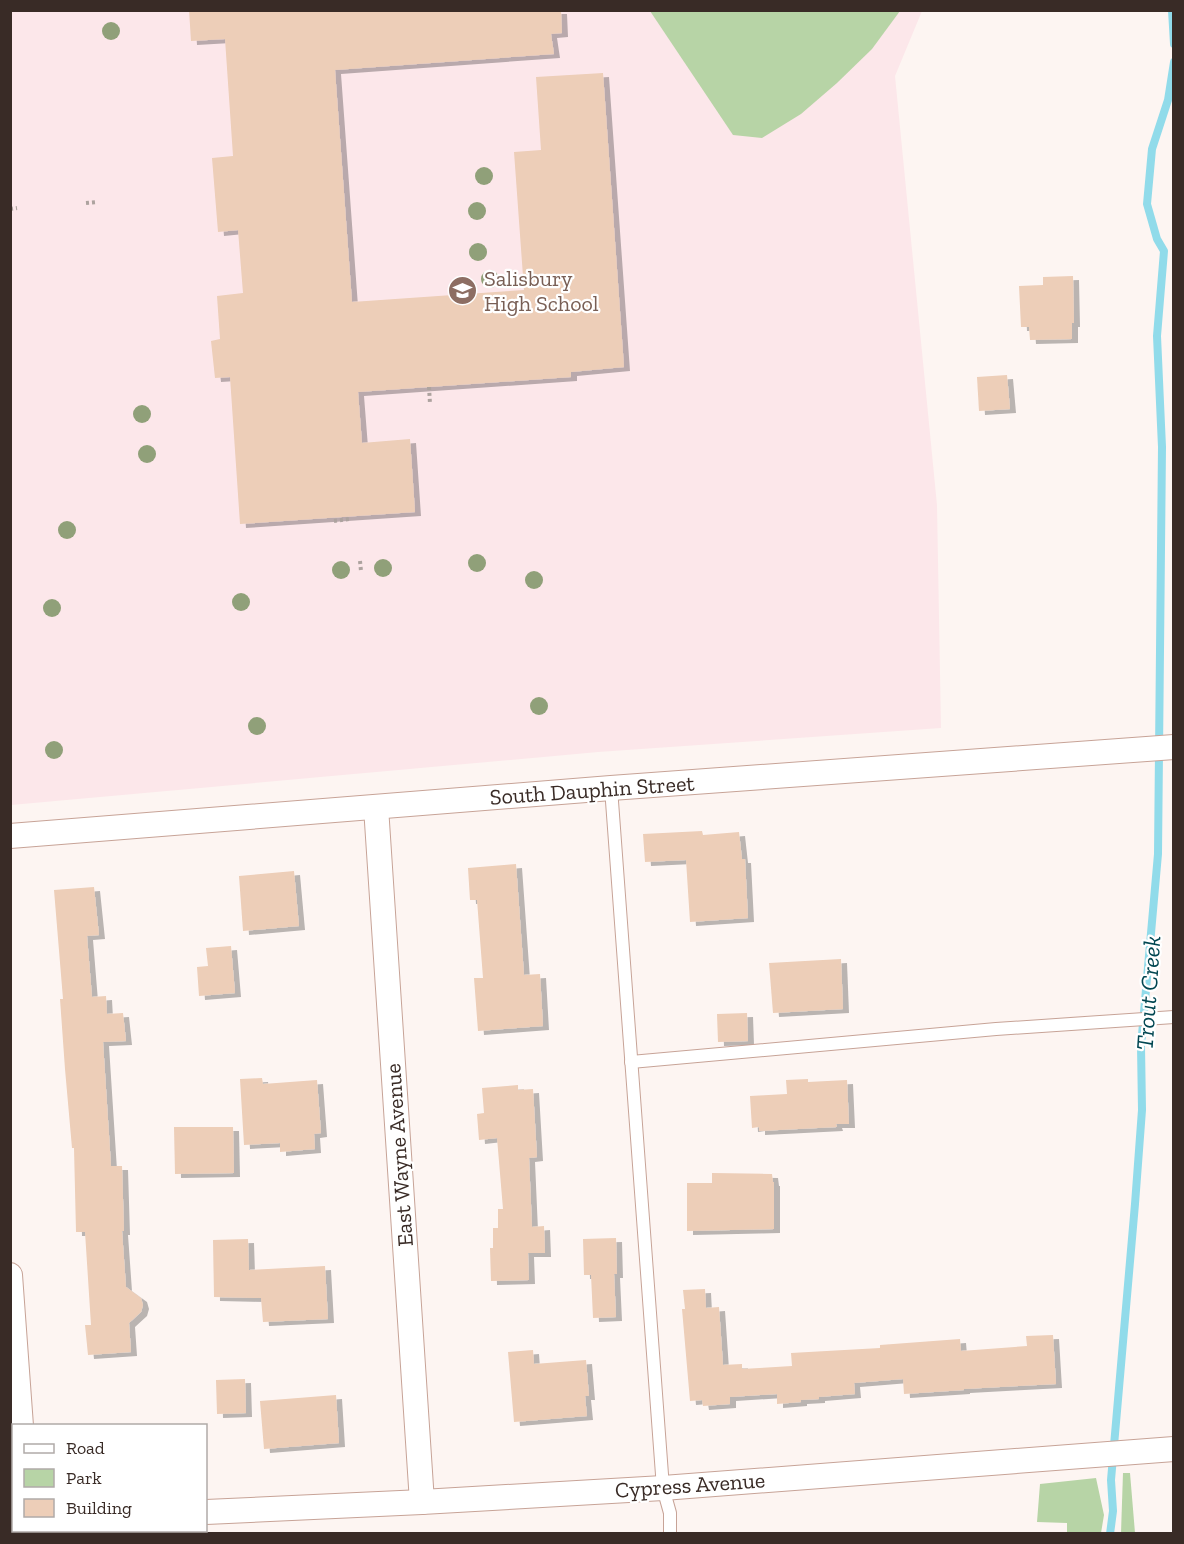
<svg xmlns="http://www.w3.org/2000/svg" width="1184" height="1544" font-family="'Zilla Slab',serif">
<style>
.education{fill:#fce7ea}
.green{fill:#b7d4a6}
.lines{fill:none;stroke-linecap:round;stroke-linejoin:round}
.stream{stroke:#91dbea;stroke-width:8}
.building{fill:#edceb8;filter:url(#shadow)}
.service-casing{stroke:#c7a397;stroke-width:14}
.minor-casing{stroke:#c7a397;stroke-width:26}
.path{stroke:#ada39f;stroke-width:4;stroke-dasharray:3 3;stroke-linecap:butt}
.service{stroke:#fff;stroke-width:12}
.minor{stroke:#fff;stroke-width:24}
.tree{fill:#90a079}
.labels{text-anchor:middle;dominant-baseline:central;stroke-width:4.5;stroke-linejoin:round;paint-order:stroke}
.education-label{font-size:22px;fill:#785e54;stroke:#fff;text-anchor:start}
.street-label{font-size:22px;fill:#392b26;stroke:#fff}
.water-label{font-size:24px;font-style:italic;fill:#004651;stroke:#fff}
</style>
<defs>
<filter id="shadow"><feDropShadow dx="6" dy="4" stdDeviation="0" flood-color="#0004"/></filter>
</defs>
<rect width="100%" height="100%" fill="#fdf5f2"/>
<polygon class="education" points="11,11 922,11 895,76 937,505 941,728 598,752 11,805"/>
<g class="green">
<polygon points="650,11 900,11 872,49 837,83 801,114 762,138 733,135"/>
<polygon points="1123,1473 1130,1473 1135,1533 1121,1533"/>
<polygon points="1096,1478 1104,1515 1101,1533 1067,1533 1067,1523 1037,1522 1040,1484"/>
</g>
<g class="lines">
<g class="stream">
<polyline points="1172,10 1174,44"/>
<polyline points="1110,1534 1113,1511 1111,1480 1135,1204 1142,1110 1141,1046 1158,854 1162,447 1157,336 1164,251 1157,239 1147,204 1152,149 1168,100 1174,62"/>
</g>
</g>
<g class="building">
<polygon points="189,10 561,10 562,33 551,34 554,54 335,70 352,302 524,290 514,152 541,150 536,77 603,73 624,367 571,372 571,377 358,392 362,443 410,439 415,512 240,524 230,377 215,378 211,341 220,339 217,296 243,293 238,230 218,232 212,158 233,156 225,39 191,41"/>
<polygon points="1073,276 1074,323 1072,323 1072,339 1030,340 1029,327 1021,327 1019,286 1043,285 1043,277"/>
<polygon points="1007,375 1010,409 979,411 977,377"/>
<polygon points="702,831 703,835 739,832 742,859 745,859 748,918 690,922 686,860 645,862 643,834"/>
<polygon points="516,864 524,975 540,974 543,1026 478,1031 474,978 483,978 477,900 470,900 468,868"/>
<polygon points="294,871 299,926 243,931 239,876"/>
<polygon points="94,887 99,935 87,936 92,997 106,996 107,1014 123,1013 126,1041 103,1042 111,1166 122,1166 124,1231 122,1231 126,1287 141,1298 143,1305 141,1312 129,1323 131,1352 88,1355 85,1325 91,1325 85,1232 76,1232 74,1148 72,1148 65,1069 60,999 63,999 54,890"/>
<polygon points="231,946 235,993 199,996 197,967 208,966 206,948"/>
<polygon points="841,959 843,1009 773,1013 769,963"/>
<polygon points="747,1013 748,1041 718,1042 717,1014"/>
<polygon points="262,1078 263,1084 317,1080 321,1133 314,1134 315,1149 280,1152 280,1143 244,1145 240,1079"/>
<polygon points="808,1079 808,1082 847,1080 849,1124 836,1124 837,1127 759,1131 759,1127 752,1128 750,1096 787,1094 786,1080"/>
<polygon points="518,1085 518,1090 533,1089 537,1157 529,1158 532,1227 544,1226 545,1253 528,1253 529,1280 491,1281 490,1248 493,1248 493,1228 498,1228 498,1209 503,1209 497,1138 479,1140 477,1114 484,1113 482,1088"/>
<polygon points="174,1127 233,1127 234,1173 175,1174"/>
<polygon points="712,1173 772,1174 773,1182 774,1182 774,1229 687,1231 687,1183 712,1183"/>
<polygon points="616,1238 617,1274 614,1274 616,1317 593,1318 591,1275 584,1275 583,1239"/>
<polygon points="248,1239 249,1270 325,1266 328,1319 263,1322 261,1298 214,1297 213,1240"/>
<polygon points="705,1289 706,1308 719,1307 723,1365 742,1364 742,1369 792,1366 791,1353 880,1348 880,1345 960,1339 961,1351 1027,1346 1026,1336 1053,1335 1056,1384 964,1389 964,1390 904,1394 903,1379 854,1383 855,1394 819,1397 819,1399 801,1400 801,1402 777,1404 777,1394 730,1397 730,1404 703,1406 702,1400 690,1401 682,1309 685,1309 683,1290"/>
<polygon points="533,1350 534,1364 586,1360 589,1396 585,1396 587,1416 514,1422 508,1352"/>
<polygon points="245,1379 246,1413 217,1414 216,1380"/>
<polygon points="336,1395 339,1443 264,1449 260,1401"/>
</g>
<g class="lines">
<defs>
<g id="service">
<polyline points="611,788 663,1488 670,1513 670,1534"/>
<polyline points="631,1062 996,1029 1174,1017"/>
</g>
<g id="minor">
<polyline points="376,807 422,1502"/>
<polyline points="10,836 611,788 1174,747"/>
<polyline points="10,1275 21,1426"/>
<polyline points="206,1512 422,1502 663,1488 1174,1449"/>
<polyline points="10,1528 14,1527"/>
</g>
</defs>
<use href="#service" class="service-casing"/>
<use href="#minor" class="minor-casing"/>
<g class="path">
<polyline points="86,203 97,202"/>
<polyline points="10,209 17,208"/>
<polyline points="429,387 430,404"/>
<polyline points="334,521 349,519"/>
<polyline points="360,561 361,571"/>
</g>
<use href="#service" class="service"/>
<use href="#minor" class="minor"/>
</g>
<g class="tree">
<circle cx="111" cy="31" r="9"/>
<circle cx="484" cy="176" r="9"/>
<circle cx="477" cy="211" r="9"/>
<circle cx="478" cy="252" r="9"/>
<circle cx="490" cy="279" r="9"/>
<circle cx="142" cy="414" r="9"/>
<circle cx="147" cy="454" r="9"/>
<circle cx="67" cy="530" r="9"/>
<circle cx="477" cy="563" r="9"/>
<circle cx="383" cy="568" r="9"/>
<circle cx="341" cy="570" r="9"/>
<circle cx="534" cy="580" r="9"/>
<circle cx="241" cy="602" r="9"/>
<circle cx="52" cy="608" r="9"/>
<circle cx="539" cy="706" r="9"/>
<circle cx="257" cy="726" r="9"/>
<circle cx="54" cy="750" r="9"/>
</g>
<defs>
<symbol id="school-disc" viewBox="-11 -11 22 22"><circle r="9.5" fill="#8d6e63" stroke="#fff"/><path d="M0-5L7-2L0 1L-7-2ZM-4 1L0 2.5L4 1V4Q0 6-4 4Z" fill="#fff"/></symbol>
</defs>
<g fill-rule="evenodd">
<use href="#school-disc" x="446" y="274" width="33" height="33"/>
</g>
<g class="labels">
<g class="education-label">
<text x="484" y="278">Salisbury<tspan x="484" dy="25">High School</tspan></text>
</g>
<g class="street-label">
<text transform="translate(592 790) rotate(-4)">South Dauphin Street</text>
<text transform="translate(399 1155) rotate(-94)">East Wayne Avenue</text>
<text transform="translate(690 1485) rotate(-4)">Cypress Avenue</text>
</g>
<g class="water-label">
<text transform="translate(1148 993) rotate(-86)">Trout Creek</text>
</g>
</g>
<rect width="1184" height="1544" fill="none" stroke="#392b26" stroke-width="24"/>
<rect x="12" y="1424" width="195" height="108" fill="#ffffff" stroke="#b0aaa8" stroke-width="1.5"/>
<rect x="24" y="1444" width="30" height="9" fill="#ffffff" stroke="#b0aaa8" stroke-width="1.5"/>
<text x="66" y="1454" font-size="18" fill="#392b26">Road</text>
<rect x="24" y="1469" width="30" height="18" fill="#b7d4a6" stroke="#b0aaa8" stroke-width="1.5"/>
<text x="66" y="1484" font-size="18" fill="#392b26">Park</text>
<rect x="24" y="1499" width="30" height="18" fill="#edceb8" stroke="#b0aaa8" stroke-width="1.5"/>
<text x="66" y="1514" font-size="18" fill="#392b26">Building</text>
</svg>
